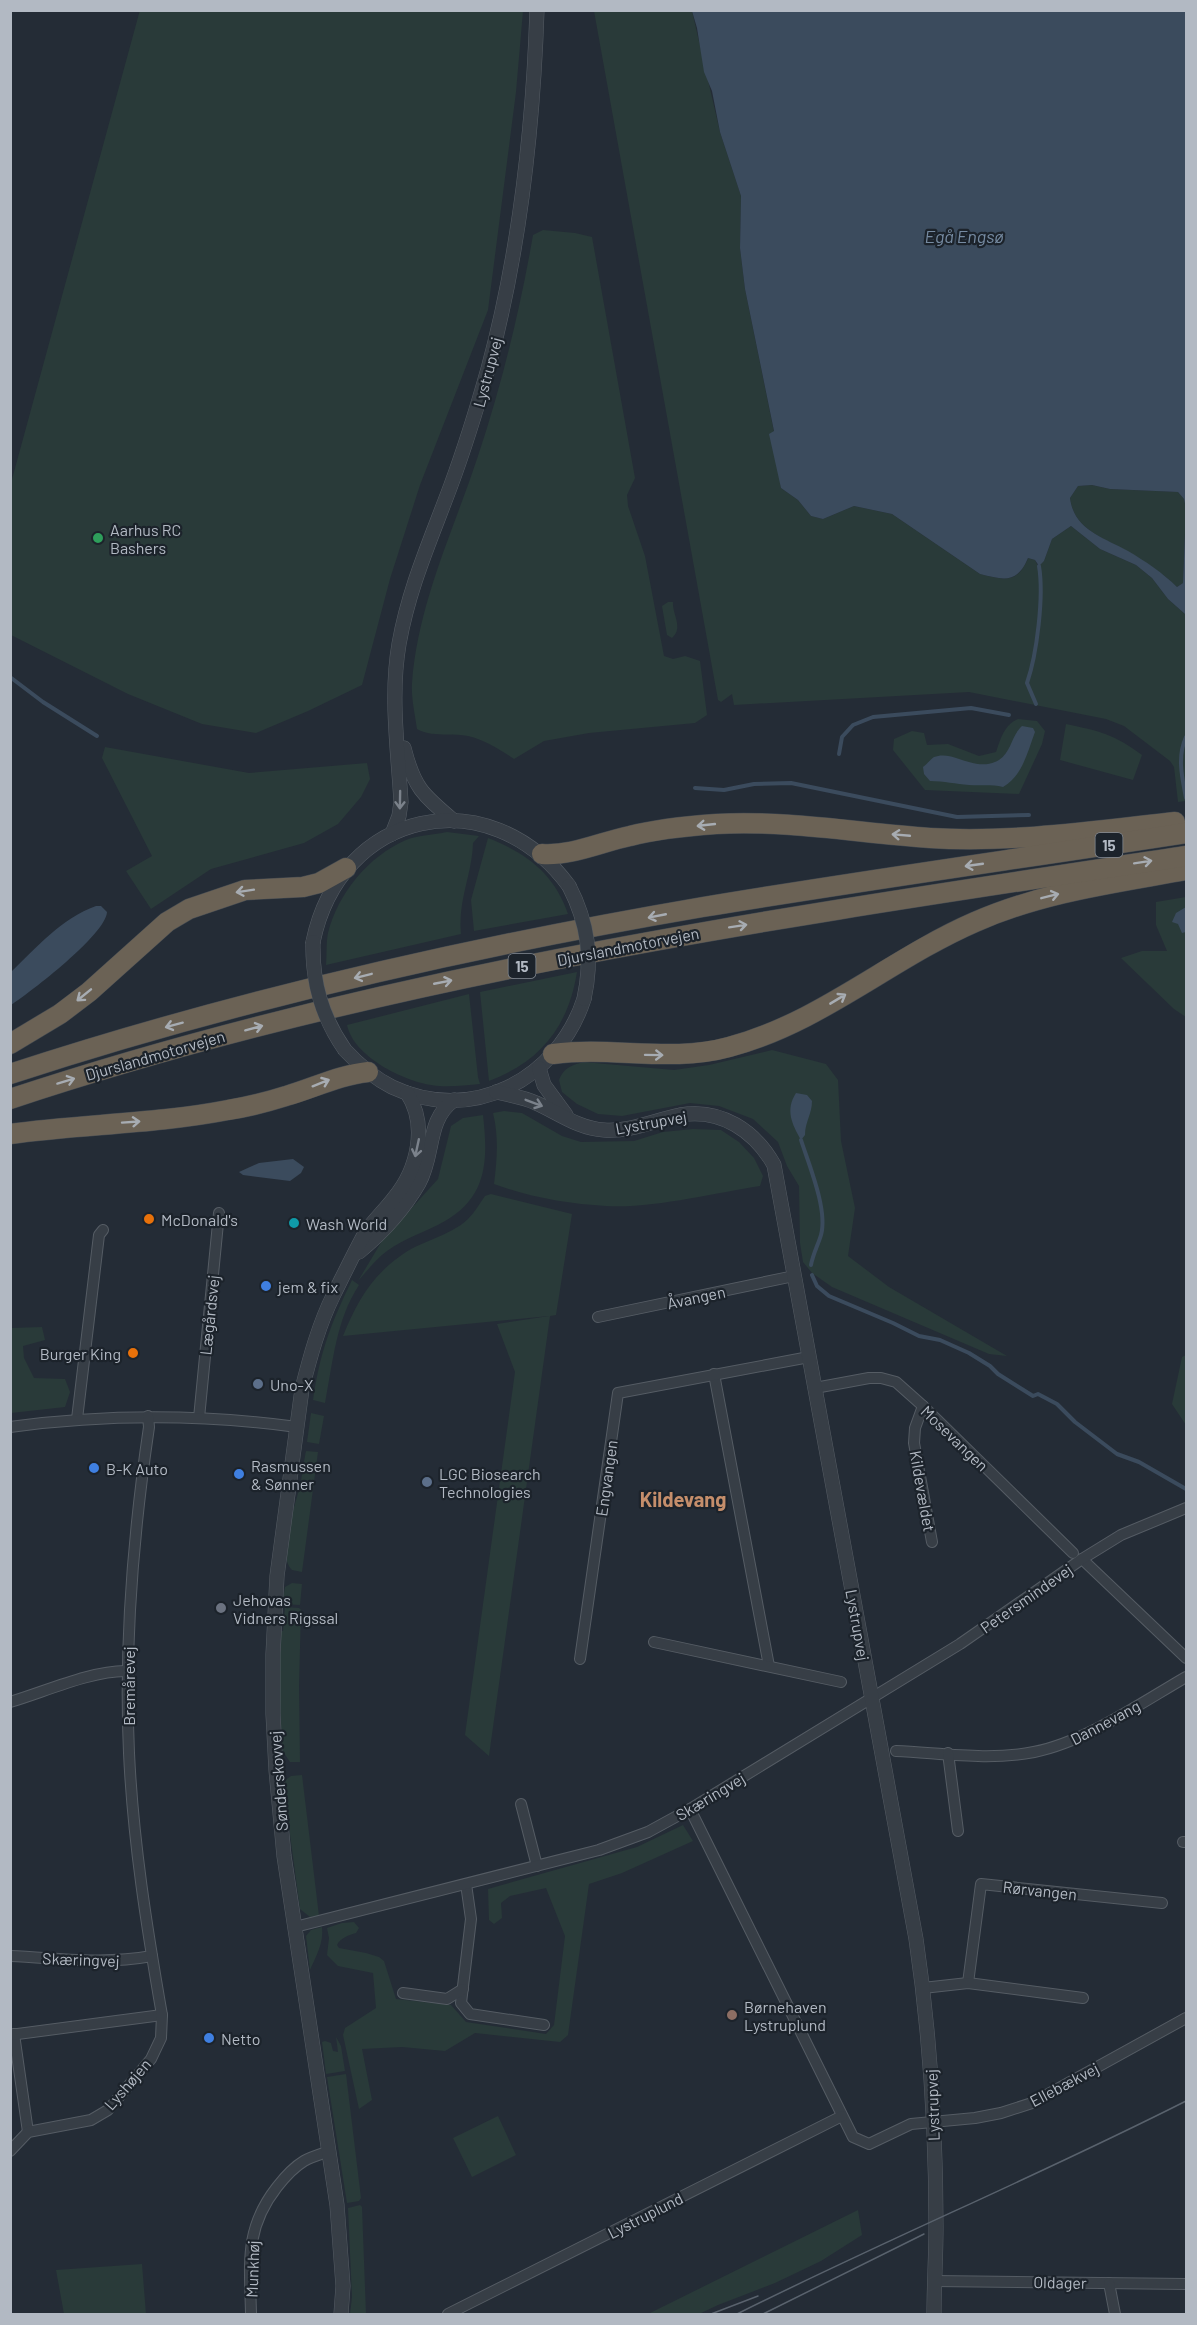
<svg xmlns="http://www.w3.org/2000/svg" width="1197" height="2325" font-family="Barlow,sans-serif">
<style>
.green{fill:#293a39}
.water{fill:#3b4b5d;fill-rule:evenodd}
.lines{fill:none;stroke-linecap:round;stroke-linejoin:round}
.stream{stroke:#3b4b5d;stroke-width:4}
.minor-casing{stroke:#555c64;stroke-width:12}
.tertiary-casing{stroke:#555c64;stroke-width:15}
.motorway-casing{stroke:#424951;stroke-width:21}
.minor{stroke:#373e46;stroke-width:10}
.tertiary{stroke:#373e46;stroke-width:14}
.motorway{stroke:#6b6255;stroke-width:20}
.tram{stroke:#59626d;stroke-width:1.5}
.tertiary-bridge-casing{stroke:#555c64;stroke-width:15;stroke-linecap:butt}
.tertiary-bridge{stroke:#373e46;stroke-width:14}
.oneway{stroke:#7b828b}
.oneway2{stroke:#a7acb2}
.leisure-dot{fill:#2e9e5b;stroke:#1c232b;stroke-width:2}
.food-dot{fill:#e8710a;stroke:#1c232b;stroke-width:2}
.culture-dot{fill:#0f9aa8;stroke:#1c232b;stroke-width:2}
.shop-dot{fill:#3f7fe0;stroke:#1c232b;stroke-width:2}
.service-dot{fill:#5c6f8a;stroke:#1c232b;stroke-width:2}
.worship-dot{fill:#6b7280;stroke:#1c232b;stroke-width:2}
.education-dot{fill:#8d6e63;stroke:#1c232b;stroke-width:2}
.labels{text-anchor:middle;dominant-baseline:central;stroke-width:4.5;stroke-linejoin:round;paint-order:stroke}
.shield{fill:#1c232b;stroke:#858c95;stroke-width:1.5}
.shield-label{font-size:15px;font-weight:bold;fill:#b2b9c3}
.street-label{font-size:16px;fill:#b2b9c3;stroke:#1c232b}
.poi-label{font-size:16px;fill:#b2b9c3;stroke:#1c232b;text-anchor:start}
.water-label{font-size:18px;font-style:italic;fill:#768ba2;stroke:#1c232b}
.quarter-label{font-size:20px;font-weight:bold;fill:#c58e6b;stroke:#1c232b}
</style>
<rect width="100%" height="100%" fill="#242c36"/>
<g class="green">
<polygon points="140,10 523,11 516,92 488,310 420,485 390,579 362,685 308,711 256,733 202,724 128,694 11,635 11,483"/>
<path d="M594,11h98l28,121 21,64 -1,52 5,41 29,143 7,56 17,12 13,16 12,3 31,-13 38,8 88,60c23,6 38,10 48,-16l7,2 3,6 6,-5 8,-22 19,-13 29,23 36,16 16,13 16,21 17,15 1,5v182l-8,1 -4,-35 -4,-6 -46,-35 -18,-7 -137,-27 -235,13 -2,-11 -11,8 -3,-2z"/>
<path d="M543,230l32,3 17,4 43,241 -8,17 1,11 17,50 19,100 9,3 12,-3 15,5 7,54 -12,8 -106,10 -45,8 -30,18c-15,-10 -29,-19 -46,-23 -17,-4 -36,2 -51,-7 -2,-15 -6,-31 -5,-46 6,-80 41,-151 66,-227 24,-72 42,-146 55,-221z"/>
<path d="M1092,485l18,4 68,3 6,7 2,10 -3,74 -6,4c-14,-14 -32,-25 -49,-35 -25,-15 -54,-22 -58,-54l8,-12z"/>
<path d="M668,602h5c-1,12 11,26 -1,36l-5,-3 -5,-29z"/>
<path d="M1018,719l19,2 8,10 -3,13 -23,50 -94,-4 -32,-40 1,-11 18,-8 12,2 3,12 21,-1 31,12 17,-4c5,-14 8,-27 22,-33z"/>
<path d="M1066,724c33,7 48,10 76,31l-9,25 -73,-20z"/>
<polygon points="105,747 249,773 367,763 370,779 361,797 338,824 304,843 211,869 151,909 126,871 152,856 102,758"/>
<path d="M447,832l32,4 -6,7c-1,32 -15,56 -12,91l-135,31c1,-11 0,-22 2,-32 10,-40 41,-77 78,-93 13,-5 28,-5 41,-8z"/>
<path d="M488,838c38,15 66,35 80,76l-94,17 -3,-31z"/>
<polygon points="1186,897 1186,1017 1174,1009 1121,958 1142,951 1167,951 1156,925 1156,902"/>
<path d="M577,972c-9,55 -36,89 -88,109l-9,-89z"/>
<path d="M469,994l9,83 2,7c-13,1 -27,3 -41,2 -31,-2 -85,-28 -92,-61z"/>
<path d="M772,1050l54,14 12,16 3,61 14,67 -7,48 41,31 118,69 -18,-2 -157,-67 -20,-14 -9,-11 -3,-19 -1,-57 -12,-20 -9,-24 -25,-23 -34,-13 -29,-3 -68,13 -24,-2 -21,-10 -15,-12 -3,-12c5,-12 11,-14 24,-18l91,8 35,-5z"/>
<path d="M504,1111l18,2 40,23 19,6 53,-1 29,-9 30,-3 28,1 18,12 15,16 9,18 -3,10c-46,7 -109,23 -154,20 -38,-2 -77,-9 -112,-22 3,-24 5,-47 -1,-71z"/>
<path d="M483,1115c5,44 5,81 -38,106 -19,11 -41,17 -58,30 -11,8 -20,20 -29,30l24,-40 56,-62 13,-53 12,-8z"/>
<path d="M491,1194l81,20 -16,101 -6,1 -61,440 -24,-21 50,-363 -18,-48 52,-8 -206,20c13,-32 27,-58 56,-79 20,-16 50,-20 69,-38 7,-7 12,-16 17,-23z"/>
<path d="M352,1280l7,5c-23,35 -26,77 -34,118l-12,-3c7,-48 18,-77 39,-120z"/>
<polygon points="42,1327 45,1340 23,1346 24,1358 34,1378 65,1379 70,1392 65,1407 11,1413 11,1328"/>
<polygon points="1186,1355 1186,1425 1172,1404 1182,1357"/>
<polygon points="311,1413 324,1416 319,1444 307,1442"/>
<path d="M306,1451l12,1 -16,120 -10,-2c-16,-17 1,-56 6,-77 4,-13 5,-28 8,-42z"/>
<polygon points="292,1583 302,1584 300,1605 282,1604 285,1587"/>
<polygon points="285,1607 299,1608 301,1610 299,1686 300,1762 290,1762 282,1750 279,1678 281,1631 283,1631"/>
<polygon points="302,1775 319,1916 310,1917 300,1909 283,1782 291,1776"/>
<path d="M683,1825l10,16 -71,32 -33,11 -21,151 -8,7 -85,-9 -30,18 -43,-4 -40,2 10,51 -13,9 -16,-74 2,-7 31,-20 -3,-35 -35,-7 -11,-11 2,-17 -2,-10 15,-5 12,-1 5,6 -3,5c-7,2 -16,5 -19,12l2,3 27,5 13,4 5,4 12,38 55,6 15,17 80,12 8,-9 11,-89 -19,-48 -36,8 -9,7 1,15 -8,6 -5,-4 -1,-31 149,-42z"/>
<path d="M322,1927c2,16 -6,29 -12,43l-4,-34 5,-6z"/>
<polygon points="336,2037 341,2046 345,2071 326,2074 322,2042 325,2041 331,2043 333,2051 338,2052"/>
<polygon points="346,2074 361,2198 359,2201 347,2203 327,2077"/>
<polygon points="498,2116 516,2155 472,2177 453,2138"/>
<polygon points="360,2205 362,2207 366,2314 350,2314 352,2297 348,2208"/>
<polygon points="858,2210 862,2235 821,2261 775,2283 718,2305 699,2314 648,2314"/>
<polygon points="142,2264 146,2314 64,2314 56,2270"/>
</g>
<g class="water">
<path d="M692,11h494v608l-1,-5 -17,-15 -16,-21 -16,-13 -36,-16 -29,-23 -19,13 -8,22 -5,5 -4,-6 -7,-2c-11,26 -24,22 -48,16l-88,-60 -38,-8 -31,13 -12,-3 -13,-16 -17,-12 -12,-54 5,-3 -29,-142 -5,-41 1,-52 -21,-64 -8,-41 -8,-19 -7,-44zM1092,485l18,4 68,3 6,7 2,10 -3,74 -6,4c-14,-14 -32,-26 -49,-36 -25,-14 -54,-21 -58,-53l8,-12z"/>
<path d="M1022,726l11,2 2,4c-8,21 -12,43 -32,55 -12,-3 -22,-1 -34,-2 -13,-1 -25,-4 -39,-4l-6,-7 -1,-7c4,-3 8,-8 11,-10 19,-8 42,17 65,3 13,-9 12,-24 23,-34z"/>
<path d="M96,906h5l6,6c-1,22 -76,80 -96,93v-33c25,-24 51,-54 85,-66z"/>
<polygon points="1186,907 1186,932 1182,933 1178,924 1172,922 1176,913"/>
<path d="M796,1093l11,2 5,6c0,13 -7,21 -7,34l-4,5c-9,-16 -16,-30 -5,-47z"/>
<polygon points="293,1159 304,1167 301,1173 290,1181 243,1175 239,1172 259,1163"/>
</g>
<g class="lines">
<g class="stream">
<polyline points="10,677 43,702 97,736"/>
<path d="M1036,704l-9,-21c10,-29 17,-87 12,-117"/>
<path d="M1186,737c-9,20 -4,40 0,61"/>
<polyline points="839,754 842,737 853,725 873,717 971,708 1009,715"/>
<polyline points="695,788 724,790 754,784 791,783 957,817 1029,815"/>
<path d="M801,1140c8,25 27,70 20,95 -3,10 -8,19 -10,30"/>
<polyline points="812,1275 817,1286 829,1296 893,1323 919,1336 940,1340 969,1353 990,1366 998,1374 1033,1396 1038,1394 1057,1404 1075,1422 1117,1454 1139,1462 1186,1489"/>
</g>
<defs>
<g id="minor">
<polyline points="598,1317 794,1276"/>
<polyline points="714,1374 769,1666"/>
<polyline points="815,1388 869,1378 881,1378 896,1382 923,1406 1073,1553"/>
<polyline points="923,1406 915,1428 914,1443 932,1542"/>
<polyline points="199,1418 219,1213"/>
<polyline points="77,1419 99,1235 103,1230"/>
<path d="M10,1427c97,-13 191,-13 287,0"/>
<polyline points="1082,1559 1186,1658"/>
<polyline points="654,1642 841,1682"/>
<polyline points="580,1659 618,1393 809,1357"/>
<path d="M10,1702c34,-10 83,-32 117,-31"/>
<path d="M896,1751c45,2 93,10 138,1 51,-10 107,-49 152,-75"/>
<polyline points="948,1753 958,1831"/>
<polyline points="521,1804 537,1866"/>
<polyline points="690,1809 853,2137 869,2144 911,2124 975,2118 1001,2113 1032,2103 1186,2018"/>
<polyline points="1183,1842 1186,1842"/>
<polyline points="466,1884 471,1919 461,2003 470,2014 544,2025"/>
<polyline points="295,1927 599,1850 648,1832 690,1809 960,1644 1082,1559 1121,1535 1186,1508"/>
<path d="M10,1956c51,2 91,9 142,0"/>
<polyline points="968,1983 981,1884 1162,1903"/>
<polyline points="923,1988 968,1983 1083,1998"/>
<polyline points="403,1993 447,1999 463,1989"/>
<polyline points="14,2034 28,2132"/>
<polyline points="10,2035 162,2015"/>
<path d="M10,2151l18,-19 63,-12 17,-10 43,-51 10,-21 1,-23c-15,-86 -29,-174 -33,-262 -5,-109 4,-218 20,-326l-1,-11"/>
<polyline points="934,2281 1186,2284"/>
<polyline points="1109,2283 1115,2314"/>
<path d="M251,2314c-1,-50 -7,-85 26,-127 7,-9 17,-20 27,-26 7,-4 17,-7 26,-10"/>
<polyline points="448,2314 842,2116"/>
</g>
<g id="tertiary">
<path d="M404,748c10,40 19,47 50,73"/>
<path d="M392,834l7,-18 2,-14c-3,-52 -11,-106 -2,-158 10,-57 32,-105 52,-159 14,-38 26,-77 37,-116 32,-118 45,-237 49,-359"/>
<path d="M313,942c27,-132 176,-165 256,-56"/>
<path d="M345,1050c14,15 29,28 47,37 80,38 166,-8 192,-88"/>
<polyline points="539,1068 544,1085 566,1115"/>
<path d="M496,1092c13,3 28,5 40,11 21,9 43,26 68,27 26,2 51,-10 76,-15 41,-7 75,16 94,50l142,774c14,95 20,192 20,288 0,29 -2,58 -2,87"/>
<path d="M359,1252c23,-19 45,-43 60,-69 16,-29 7,-63 35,-83"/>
<path d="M341,2314l2,-28 -6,-81 -53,-349 -8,-86 -3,-56v-60l4,-78 25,-187c8,-32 17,-65 32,-95 10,-20 20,-41 31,-61 8,-12 20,-23 29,-35 24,-29 34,-73 13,-105"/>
</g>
<g id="motorway">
<path d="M542,854c30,2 59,-12 88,-18 27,-7 58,-10 86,-12 71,-4 142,9 214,14 82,5 164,-7 245,-16"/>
<polyline points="10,1044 60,1014 89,992 167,922 189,909 245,890 303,887 319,883 346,868"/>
<path d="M553,1054c59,-8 118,9 176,-7 91,-24 161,-88 246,-125 68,-30 140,-39 211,-52"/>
<path d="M10,1074c226,-74 459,-127 693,-167 161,-27 322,-49 483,-74"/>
<path d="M10,1099c382,-127 781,-183 1176,-243"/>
<path d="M10,1134c73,-10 146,-10 218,-24 19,-3 39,-8 58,-14 28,-8 53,-21 82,-24"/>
</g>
</defs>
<use href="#minor" class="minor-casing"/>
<use href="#tertiary" class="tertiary-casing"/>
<use href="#motorway" class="motorway-casing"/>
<use href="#minor" class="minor"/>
<use href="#tertiary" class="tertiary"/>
<use href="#motorway" class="motorway"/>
<g class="tram">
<polyline points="711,2314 758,2296"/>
<path d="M737,2314c148,-74 301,-138 449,-213"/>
<polyline points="763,2314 924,2234"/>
</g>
<defs>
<g id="tertiary-bridge">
<path d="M569,886c19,37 24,72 15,113"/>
<path d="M313,942c-1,41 9,75 32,108"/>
</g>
</defs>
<use href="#tertiary-bridge" class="tertiary-bridge-casing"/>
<use href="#tertiary-bridge" class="tertiary-bridge"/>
</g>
<defs><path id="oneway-shaft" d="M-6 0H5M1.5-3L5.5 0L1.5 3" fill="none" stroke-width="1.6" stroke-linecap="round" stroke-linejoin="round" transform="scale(1.5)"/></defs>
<g class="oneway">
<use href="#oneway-shaft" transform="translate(400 800) rotate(91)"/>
<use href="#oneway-shaft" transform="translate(534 1103) rotate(21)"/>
<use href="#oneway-shaft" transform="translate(417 1148) rotate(102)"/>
</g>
<g class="oneway2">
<use href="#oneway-shaft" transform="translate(706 825) rotate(174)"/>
<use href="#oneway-shaft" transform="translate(901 835) rotate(-175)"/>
<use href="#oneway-shaft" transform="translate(1143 862) rotate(-9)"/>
<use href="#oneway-shaft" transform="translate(974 865) rotate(172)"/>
<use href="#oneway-shaft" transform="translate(245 891) rotate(171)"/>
<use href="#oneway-shaft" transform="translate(1050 896) rotate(-14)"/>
<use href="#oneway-shaft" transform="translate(657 916) rotate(169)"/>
<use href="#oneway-shaft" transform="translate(738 926) rotate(-9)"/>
<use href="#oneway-shaft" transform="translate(363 976) rotate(166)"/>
<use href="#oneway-shaft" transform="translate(443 982) rotate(-11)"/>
<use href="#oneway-shaft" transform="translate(84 995) rotate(141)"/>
<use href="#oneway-shaft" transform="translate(838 999) rotate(-31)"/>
<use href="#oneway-shaft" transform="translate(174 1025) rotate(165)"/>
<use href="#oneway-shaft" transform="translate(254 1028) rotate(-15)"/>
<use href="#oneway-shaft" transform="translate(654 1055) rotate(1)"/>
<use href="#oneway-shaft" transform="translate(66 1081) rotate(-17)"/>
<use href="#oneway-shaft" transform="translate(321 1083) rotate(-22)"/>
<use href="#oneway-shaft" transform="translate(131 1122) rotate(-4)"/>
</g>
<circle class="leisure-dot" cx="98" cy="538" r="6"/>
<g class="food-dot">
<circle cx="149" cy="1219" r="6"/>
<circle cx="133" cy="1353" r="6"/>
</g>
<circle class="culture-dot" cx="294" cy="1223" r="6"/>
<g class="shop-dot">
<circle cx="266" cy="1286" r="6"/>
<circle cx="94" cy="1468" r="6"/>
<circle cx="239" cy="1474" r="6"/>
<circle cx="209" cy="2038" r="6"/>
</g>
<g class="service-dot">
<circle cx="258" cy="1384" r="6"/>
<circle cx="427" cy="1482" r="6"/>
</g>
<circle class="worship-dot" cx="221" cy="1608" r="6"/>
<circle class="education-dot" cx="732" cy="2015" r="6"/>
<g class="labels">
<g class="shield">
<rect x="1095.5" y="833" width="27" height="24" rx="4.5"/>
<rect x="508.5" y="954" width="27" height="24" rx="4.5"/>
</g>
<g class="shield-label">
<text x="1109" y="845">15</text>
<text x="522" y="966">15</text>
</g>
<g class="street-label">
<text transform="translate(487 372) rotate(-75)">Lystrupvej</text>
<text transform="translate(628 946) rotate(-11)">Djurslandmotorvejen</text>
<text transform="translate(155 1055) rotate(-16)">Djurslandmotorvejen</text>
<text transform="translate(651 1122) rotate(-10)">Lystrupvej</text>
<text transform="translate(696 1297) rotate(-12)">Åvangen</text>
<text transform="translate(209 1315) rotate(-84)">Lægårdsvej</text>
<text transform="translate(955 1438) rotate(44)">Mosevangen</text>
<text transform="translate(606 1478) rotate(-82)">Engvangen</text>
<text transform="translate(923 1491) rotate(80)">Kildevældet</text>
<text transform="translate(1026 1598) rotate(-35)">Petersmindevej</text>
<text transform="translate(858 1625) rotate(80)">Lystrupvej</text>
<text transform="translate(128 1686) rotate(-90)">Bremårevej</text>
<text transform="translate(1105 1722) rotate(-28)">Dannevang</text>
<text transform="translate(278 1781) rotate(-94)">Sønderskovvej</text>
<text transform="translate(710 1796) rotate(-31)">Skæringvej</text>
<text transform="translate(1040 1890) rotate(6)">Rørvangen</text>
<text transform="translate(81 1959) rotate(2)">Skæringvej</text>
<text transform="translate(127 2084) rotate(-49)">Lyshøjen</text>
<text transform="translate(1064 2084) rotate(-28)">Ellebækvej</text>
<text transform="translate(932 2105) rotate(-92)">Lystrupvej</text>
<text transform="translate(645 2215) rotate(-27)">Lystruplund</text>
<text transform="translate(252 2269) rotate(-88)">Munkhøj</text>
<text transform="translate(1060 2282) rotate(1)">Oldager</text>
</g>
<g class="poi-label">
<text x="110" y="529">Aarhus RC<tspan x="110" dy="18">Bashers</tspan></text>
<text x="161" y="1219">McDonald's</text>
<text x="306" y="1223">Wash World</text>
<text x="278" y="1286">jem &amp; fix</text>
<text x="121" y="1353" text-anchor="end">Burger King</text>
<text x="270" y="1384">Uno-X</text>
<text x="251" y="1465">Rasmussen<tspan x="251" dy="18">&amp; Sønner</tspan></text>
<text x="106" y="1468">B-K Auto</text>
<text x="439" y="1473">LGC Biosearch<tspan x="439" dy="18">Technologies</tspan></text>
<text x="233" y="1599">Jehovas<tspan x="233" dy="18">Vidners Rigssal</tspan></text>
<text x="744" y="2006">Børnehaven<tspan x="744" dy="18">Lystruplund</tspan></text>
<text x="221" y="2038">Netto</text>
</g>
<g class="water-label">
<text x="964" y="236">Egå Engsø</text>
</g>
<g class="quarter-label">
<text x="683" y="1499">Kildevang</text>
</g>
</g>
<rect width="1197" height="2325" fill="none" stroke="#b2b9c3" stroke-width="24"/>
</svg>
